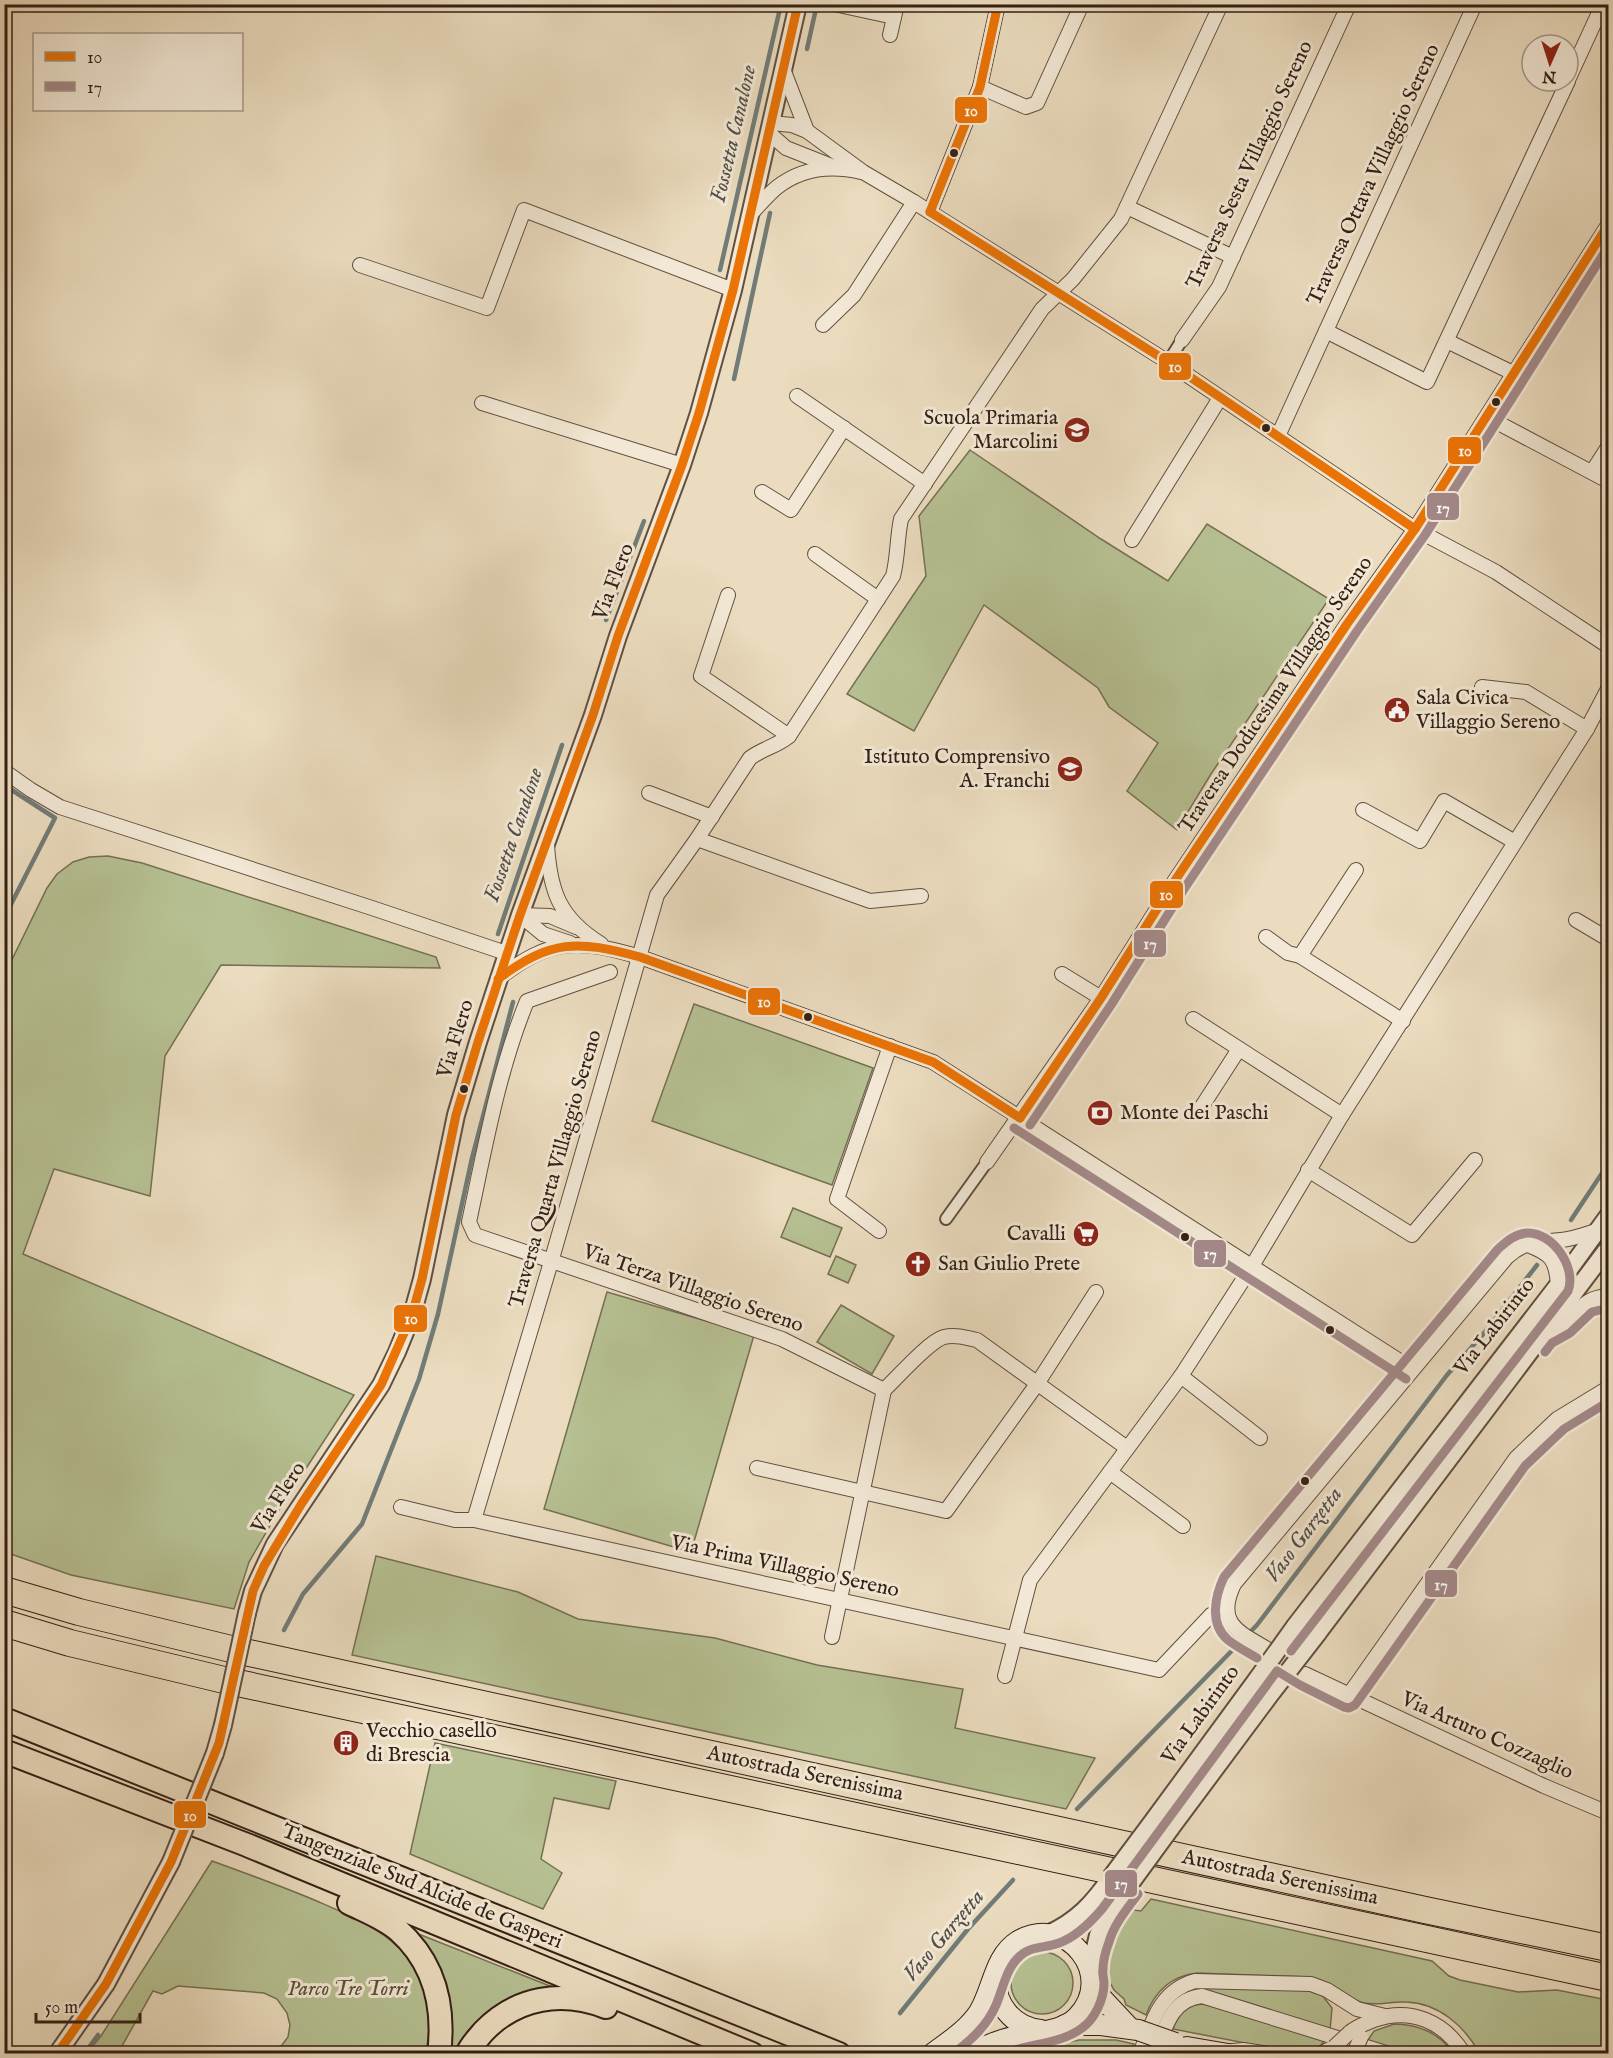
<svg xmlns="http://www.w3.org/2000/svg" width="1613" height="2058" font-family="'IM FELL English',serif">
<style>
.green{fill:#b6c092;stroke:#747054;stroke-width:1.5}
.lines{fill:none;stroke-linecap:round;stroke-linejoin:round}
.stream{stroke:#717c78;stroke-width:4.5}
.pedestrian-casing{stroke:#614f40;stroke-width:14}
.minor-casing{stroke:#614f40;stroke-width:16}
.tertiary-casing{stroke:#614f40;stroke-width:20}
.secondary-casing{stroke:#332015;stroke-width:22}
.trunk-casing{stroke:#332015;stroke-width:26}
.motorway-casing{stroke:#332015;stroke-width:28}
.pedestrian{stroke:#f2e8d5;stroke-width:10}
.minor{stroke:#f2e8d5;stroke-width:14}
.tertiary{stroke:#f2e8d5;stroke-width:16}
.secondary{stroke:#f2e8d5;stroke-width:20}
.trunk{stroke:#ebdcbf;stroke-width:22}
.motorway{stroke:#ebdcbf;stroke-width:26}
.minor-bridge-casing{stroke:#614f40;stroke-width:16;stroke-linecap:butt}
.tertiary-bridge-casing{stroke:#614f40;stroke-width:20;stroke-linecap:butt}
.secondary-bridge-casing{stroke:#332015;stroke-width:22;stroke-linecap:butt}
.minor-bridge{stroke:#f2e8d5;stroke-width:14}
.tertiary-bridge{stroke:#f2e8d5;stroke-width:16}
.secondary-bridge{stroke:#f2e8d5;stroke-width:20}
.bus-1-casing{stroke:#f2e8d5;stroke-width:14}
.bus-2-casing{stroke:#f2e8d5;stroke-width:14}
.bus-1{stroke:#eb7406;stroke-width:9}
.bus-2{stroke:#a38989;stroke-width:9}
.bus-dot{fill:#332015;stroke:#f2e8d5;stroke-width:2}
.labels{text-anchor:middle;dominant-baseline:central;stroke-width:6;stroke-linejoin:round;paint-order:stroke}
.street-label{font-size:21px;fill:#332015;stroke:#f2e8d5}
.poi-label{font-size:21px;fill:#332015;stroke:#f2e8d5;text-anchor:start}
.park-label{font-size:21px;font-style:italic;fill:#5a503a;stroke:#f2e8d5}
.water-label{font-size:22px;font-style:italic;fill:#524e47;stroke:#f2e8d5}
.line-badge{stroke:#f2e8d5;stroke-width:2}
.badge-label{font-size:16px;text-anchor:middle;font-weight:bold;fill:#fff}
</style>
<rect width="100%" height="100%" fill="#ebdcbf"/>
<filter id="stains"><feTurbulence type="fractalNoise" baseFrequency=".00333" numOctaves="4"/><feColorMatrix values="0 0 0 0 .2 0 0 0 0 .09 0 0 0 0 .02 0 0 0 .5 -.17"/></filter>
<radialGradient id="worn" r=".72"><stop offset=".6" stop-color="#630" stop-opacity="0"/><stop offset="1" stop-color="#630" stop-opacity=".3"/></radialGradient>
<g class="green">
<polygon points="970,450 1101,539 1168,581 1207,524 1329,599 1211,774 1177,830 1127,791 1158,743 1109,707 1098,688 984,605 914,731 847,694 926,576 919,516"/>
<polygon points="108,856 142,863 436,957 440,968 221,965 165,1056 150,1196 54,1169 23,1254 354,1395 282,1505 249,1562 234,1609 71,1575 5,1552 5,974 47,888 57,874 73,862 89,857"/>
<polygon points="694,1004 873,1068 832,1185 652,1121"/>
<polygon points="793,1208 842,1228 830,1257 781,1237"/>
<polygon points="836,1256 856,1265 848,1283 828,1274"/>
<polygon points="607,1292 754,1335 691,1552 544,1509"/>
<polygon points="841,1305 894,1336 872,1374 817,1342"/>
<polygon points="376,1556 518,1592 578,1619 715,1638 817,1665 963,1689 955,1728 1095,1758 1066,1809 352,1655"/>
<polygon points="435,1743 616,1781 609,1809 554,1798 541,1859 562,1873 543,1909 410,1854"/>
<path d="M212,1861c36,13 72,26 107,41 51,22 101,43 110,106 2,15 -1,31 -3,45h-150l12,-16 2,-12 -3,-12 -10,-14 -13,-6 -86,-7 -16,8 -9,-3 -35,62 -32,1 15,-18z"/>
<path d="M1151,1899l281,62 17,15 11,4 58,12 39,-2 51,10v45l-4,8h-125c-14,-27 -41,-50 -73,-51 -14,-1 -28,4 -42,1 -21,-5 -34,-23 -55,-26l-112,-4c-26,3 -42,18 -51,42l-20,-10 -2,-6 -10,-9 -8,-15 -1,-16 3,-18 17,-32 16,2z"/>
<path d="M411,1931l144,57 -95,65h-12c1,-14 4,-28 3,-42 -3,-29 -25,-56 -40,-80z"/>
<circle cx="1042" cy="1983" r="31"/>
<polygon points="1205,1987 1304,1989 1322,1995 1332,2008 1330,2030 1205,1990"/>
<path d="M1202,2004l13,2 109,35 -5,7 -9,4 -24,-1 -113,-22c5,-14 14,-24 29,-25z"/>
<path d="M1394,2024c23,0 46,9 59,29h-51l-19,-8 -17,-2 8,-12z"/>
<polygon points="1079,2040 1116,2040 1134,2044 1129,2053 1011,2053"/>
</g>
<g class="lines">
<g class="stream">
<polyline points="807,49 817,4"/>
<polyline points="720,270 781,4"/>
<polyline points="734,379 770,213"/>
<polyline points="606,620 644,521"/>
<polyline points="4,785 55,818 4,918"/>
<polyline points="498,934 562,745"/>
<polyline points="1571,1220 1608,1164"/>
<polyline points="284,1630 303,1594 362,1524 419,1379 438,1314 472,1158 513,1002"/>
<polyline points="1077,1809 1257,1625 1447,1375 1485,1332 1537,1265"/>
<polyline points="900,2013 968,1929 1013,1880"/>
<polyline points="84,2054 98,2035"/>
</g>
<defs>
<g id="pedestrian">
<polyline points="1168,362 1182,340"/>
<polyline points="946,1219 987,1162"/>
</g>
<g id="minor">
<polyline points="834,4 894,17"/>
<polyline points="890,35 897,4"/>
<polyline points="783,69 807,131"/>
<polyline points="1568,80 1603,4"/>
<polyline points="980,87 1026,107 1037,103 1082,4"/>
<polyline points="771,123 792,125 807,131 863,172 914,202 1168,362 1415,529 1496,572 1608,646"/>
<polyline points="769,133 786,148 834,167"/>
<polyline points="1127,207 1233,257"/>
<polyline points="930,212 980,87 998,4"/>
<path d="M750,215c8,-9 17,-19 26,-27 25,-20 55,-23 85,-16"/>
<polyline points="360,265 487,308 524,210 733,290"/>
<polyline points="823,325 854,295 914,202"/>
<polyline points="1326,331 1427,382 1568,81"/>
<polyline points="1182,340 1219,287 1349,4"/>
<polyline points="1447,341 1515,374"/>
<polyline points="797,396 925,484"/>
<polyline points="482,403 682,465"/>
<polyline points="1487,417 1608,481"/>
<polyline points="1278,436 1475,4"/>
<polyline points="1592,472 1608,447"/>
<polyline points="762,492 791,510 844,428"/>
<polyline points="1132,540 1220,398"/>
<polyline points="815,554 878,599"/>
<polyline points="728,595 701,676 789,736"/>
<polyline points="1482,687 1526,692 1587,729"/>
<polyline points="4,771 31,790 60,807 372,908 506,953"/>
<polyline points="649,793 712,817"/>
<polyline points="1363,810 1420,841 1444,801 1515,842"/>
<polyline points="697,839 870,901 921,896"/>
<path d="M547,845c3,46 12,73 54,99"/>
<polyline points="520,915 543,934 570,943"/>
<polyline points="520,915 550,916 576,927"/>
<polyline points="1576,920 1608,939"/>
<polyline points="1266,937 1288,953 1300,956 1403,1021"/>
<polyline points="1300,956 1356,870"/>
<path d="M610,972l-83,29c-29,71 -42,147 -58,221l6,13 307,104 102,51c13,-12 45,-49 60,-53 12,-3 22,1 33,3l150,108"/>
<polyline points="1062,974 1101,998"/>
<path d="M498,979c53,-42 80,-40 142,-22l293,105 479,307"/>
<polyline points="1193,1019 1342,1115"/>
<polyline points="1199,1111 1239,1049"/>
<polyline points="987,1162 1101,998 1174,882 1347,624 1415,529 1608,225"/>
<polyline points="1308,1170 1412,1235 1475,1160"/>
<polyline points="879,1231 837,1199 890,1046"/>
<path d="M1528,1245c23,9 28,14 30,40"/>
<path d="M1544,1333c7,-3 15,-6 21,-11 17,-14 19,-24 43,-26"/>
<polyline points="1181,1376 1260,1438"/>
<polyline points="757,1468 946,1511 1037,1384 1096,1292"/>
<polyline points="1110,1472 1183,1526"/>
<polyline points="401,1507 455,1520 474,1520 1159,1670 1211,1615 1227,1610"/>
<path d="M474,1520l77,-258 106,-367 40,-56 53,-81c12,-9 27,-12 39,-22l104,-160c5,-19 4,-38 8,-57l141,-210 31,-30 48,-60 100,-215"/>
<polyline points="832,1637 884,1390"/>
<path d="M1269,1650c-30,-18 -54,-26 -35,-66l273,-327c19,-17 31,-14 54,-17 13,-1 25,-6 38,-10"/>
<polyline points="1305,1674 1544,1786 1608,1813"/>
<polyline points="1005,1676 1030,1580 1181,1376 1252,1266 1342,1115 1587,729 1608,689"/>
<polyline points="1348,1696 1516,1458 1557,1419 1608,1388"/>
<path d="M1349,2033c8,-7 15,-9 25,-13 36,-13 70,1 90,34"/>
<polyline points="1223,2052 1243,2050 1269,2054"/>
<path d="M1140,2054c12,-31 19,-63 55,-73l116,3 16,6 30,19 28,7"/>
<path d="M1155,2054c10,-26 16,-55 47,-58l187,58"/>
<polyline points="1320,2054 1334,2047"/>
</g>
<g id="tertiary">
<polyline points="247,1613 253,1591 275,1544 381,1385 397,1352 412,1315 422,1279 456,1115 478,1042 520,915 593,715 618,636 682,465 699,413 733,290 798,4"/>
<polyline points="1295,1626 1558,1285 1608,1216"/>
<polyline points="1318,1633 1608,1248"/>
<polyline points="215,1753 223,1725"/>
<polyline points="1155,1818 1257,1679"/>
<polyline points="1171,1828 1273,1691"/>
<path d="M1048,1934c29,-13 46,-32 63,-57"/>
<polyline points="1090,1970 1098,1935 1117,1902"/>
<polyline points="57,2054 106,1984 171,1862"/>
</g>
<g id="secondary">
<path d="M996,1976c-2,28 17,51 45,54"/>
<polyline points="1092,1983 1100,1996 1130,2028"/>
<polyline points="1065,2025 1101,2025 1138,2030"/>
<polyline points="1187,2047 1228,2054"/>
<path d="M932,2054c17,-13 35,-24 47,-42 14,-23 15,-56 39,-71 49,-29 99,35 59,76 -16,16 -43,14 -64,20 -15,3 -29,10 -43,17"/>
</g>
<g id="trunk">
<polyline points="4,1719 839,2054"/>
<polyline points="4,1751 247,1845 752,2054"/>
<path d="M349,1903c16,8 35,15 49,27 37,33 47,76 41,124"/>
<path d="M467,2054c4,-9 11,-16 17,-23 33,-34 78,-41 122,-24"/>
</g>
<g id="motorway">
<polyline points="4,1590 79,1612 231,1649 1425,1910 1608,1948"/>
<polyline points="4,1623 70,1643 224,1680 1608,1978"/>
</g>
</defs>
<use href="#pedestrian" class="pedestrian-casing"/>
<use href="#minor" class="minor-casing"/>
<use href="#tertiary" class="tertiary-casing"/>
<use href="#secondary" class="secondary-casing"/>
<use href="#trunk" class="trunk-casing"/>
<use href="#motorway" class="motorway-casing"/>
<use href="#pedestrian" class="pedestrian"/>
<use href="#minor" class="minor"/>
<use href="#tertiary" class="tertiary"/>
<use href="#secondary" class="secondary"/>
<use href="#trunk" class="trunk"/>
<use href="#motorway" class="motorway"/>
<defs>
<g id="minor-bridge">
<polyline points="1334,2047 1349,2033"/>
<polyline points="1354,2053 1361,2037"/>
</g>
<g id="tertiary-bridge">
<polyline points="1257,1679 1295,1626"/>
<polyline points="1273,1691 1318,1633"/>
<polyline points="223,1725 247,1613"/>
<polyline points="171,1862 215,1753"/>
<polyline points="1111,1877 1155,1818"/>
<polyline points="1117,1902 1171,1828"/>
</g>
<polyline id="secondary-bridge" points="1138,2030 1175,2043"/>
</defs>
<use href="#minor-bridge" class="minor-bridge-casing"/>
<use href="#tertiary-bridge" class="tertiary-bridge-casing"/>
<use href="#secondary-bridge" class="secondary-bridge-casing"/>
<use href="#minor-bridge" class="minor-bridge"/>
<use href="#tertiary-bridge" class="tertiary-bridge"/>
<use href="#secondary-bridge" class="secondary-bridge"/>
<defs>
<g id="bus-1">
<polyline points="930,212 1168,362 1415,529"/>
<polyline points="930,212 980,87 998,4"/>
<path d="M498,979c54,-40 79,-39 142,-22l293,105 87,56"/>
<polyline points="1020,1118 1101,998 1174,882 1347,624 1415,529 1608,225"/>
<polyline points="57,2054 106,1984 171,1862 219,1743 253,1591 264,1566 302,1503 381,1385 412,1315 422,1279 456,1115 478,1042 520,915 593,715 618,636 682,465 699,413 733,290 798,4"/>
</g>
<g id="bus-2">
<polyline points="1030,1125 1111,1005 1184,889 1357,631 1425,535 1608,247"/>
<polyline points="1014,1128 1406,1379"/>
<polyline points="1545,1352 1552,1343 1570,1333 1592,1312 1608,1308"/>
<path d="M1257,1658c-10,-6 -20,-11 -29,-18 -19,-16 -13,-44 -4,-63l274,-328c9,-8 17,-15 29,-16 26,-1 50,35 41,58l-277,360"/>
<path d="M953,2054c18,-14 34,-28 43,-49 7,-16 10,-37 24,-49 10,-10 26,-8 39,-13 17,-6 31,-20 43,-34l175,-238 23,14 44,22 5,1 6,-3 170,-239 39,-37 44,-27"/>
<path d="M1003,2054c26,-11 56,-9 79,-26 13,-9 22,-29 22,-45 0,-5 -2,-9 -1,-14 0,-9 3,-19 6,-27 5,-18 18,-33 29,-48"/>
</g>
</defs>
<use href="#bus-1" class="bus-1-casing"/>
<use href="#bus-2" class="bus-2-casing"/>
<use href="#bus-1" class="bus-1"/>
<use href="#bus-2" class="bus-2"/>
</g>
<defs>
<symbol id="school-disc" viewBox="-11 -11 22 22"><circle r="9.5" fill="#8f2418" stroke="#f2e8d5"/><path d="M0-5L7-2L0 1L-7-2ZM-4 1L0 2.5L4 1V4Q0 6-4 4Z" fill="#fff"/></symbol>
<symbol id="civic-disc" viewBox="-11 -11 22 22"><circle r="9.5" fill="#8f2418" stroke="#f2e8d5"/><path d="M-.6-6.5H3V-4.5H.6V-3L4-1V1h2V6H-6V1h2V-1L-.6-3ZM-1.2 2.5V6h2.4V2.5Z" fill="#fff"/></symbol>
<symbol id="bank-disc" viewBox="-11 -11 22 22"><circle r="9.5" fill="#8f2418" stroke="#f2e8d5"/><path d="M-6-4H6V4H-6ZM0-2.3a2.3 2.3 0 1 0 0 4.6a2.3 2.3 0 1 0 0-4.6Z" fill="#fff"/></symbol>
<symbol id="supermarket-disc" viewBox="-11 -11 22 22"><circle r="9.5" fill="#8f2418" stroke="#f2e8d5"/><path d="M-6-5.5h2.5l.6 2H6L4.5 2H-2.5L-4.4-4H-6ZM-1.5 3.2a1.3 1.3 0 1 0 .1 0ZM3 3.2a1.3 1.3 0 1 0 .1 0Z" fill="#fff"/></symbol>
<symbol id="church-disc" viewBox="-11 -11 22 22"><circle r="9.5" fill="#8f2418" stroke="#f2e8d5"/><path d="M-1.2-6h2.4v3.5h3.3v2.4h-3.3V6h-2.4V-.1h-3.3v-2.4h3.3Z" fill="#fff"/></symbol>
<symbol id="building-disc" viewBox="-11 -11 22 22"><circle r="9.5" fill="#8f2418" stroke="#f2e8d5"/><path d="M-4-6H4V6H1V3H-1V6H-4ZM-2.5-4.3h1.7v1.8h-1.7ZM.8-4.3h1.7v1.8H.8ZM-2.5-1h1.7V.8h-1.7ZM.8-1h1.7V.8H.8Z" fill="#fff"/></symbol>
</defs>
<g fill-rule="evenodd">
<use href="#school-disc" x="1062" y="415" width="30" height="30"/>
<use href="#civic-disc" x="1382" y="695" width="30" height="30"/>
<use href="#school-disc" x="1055" y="754" width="30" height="30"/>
<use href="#bank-disc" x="1085" y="1098" width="30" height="30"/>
<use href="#supermarket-disc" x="1071" y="1219" width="30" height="30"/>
<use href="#church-disc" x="903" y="1249" width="30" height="30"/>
<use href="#building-disc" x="331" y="1728" width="30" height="30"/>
</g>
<g class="bus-dot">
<circle cx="954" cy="153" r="5"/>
<circle cx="1496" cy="402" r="5"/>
<circle cx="1266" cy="428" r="5"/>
<circle cx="808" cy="1017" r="5"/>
<circle cx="464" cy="1089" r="5"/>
<circle cx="1185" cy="1237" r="5"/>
<circle cx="1330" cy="1330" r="5"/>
<circle cx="1305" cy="1481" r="5"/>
</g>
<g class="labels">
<g class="street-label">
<text transform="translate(1250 165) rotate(-65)">Traversa Sesta Villaggio Sereno</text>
<text transform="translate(1374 175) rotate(-65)">Traversa Ottava Villaggio Sereno</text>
<text transform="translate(614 582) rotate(-69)">Via Flero</text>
<text transform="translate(1276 695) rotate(-56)">Traversa Dodicesima Villaggio Sereno</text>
<text transform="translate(456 1039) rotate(-73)">Via Flero</text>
<text transform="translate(556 1169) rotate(-74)">Traversa Quarta Villaggio Sereno</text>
<text transform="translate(693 1289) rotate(19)">Via Terza Villaggio Sereno</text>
<text transform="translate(1495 1327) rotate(-52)">Via Labirinto</text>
<text transform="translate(279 1498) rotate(-57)">Via Flero</text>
<text transform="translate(785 1567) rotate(12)">Via Prima Villaggio Sereno</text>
<text transform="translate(1201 1715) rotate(-54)">Via Labirinto</text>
<text transform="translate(1487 1736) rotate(24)">Via Arturo Cozzaglio</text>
<text transform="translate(805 1774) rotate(12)">Autostrada Serenissima</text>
<text transform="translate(1280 1878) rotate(12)">Autostrada Serenissima</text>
<text transform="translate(422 1887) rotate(22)">Tangenziale Sud Alcide de Gasperi</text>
</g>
<g class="poi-label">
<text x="1058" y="418" text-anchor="end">Scuola Primaria<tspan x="1058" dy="24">Marcolini</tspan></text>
<text x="1416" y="698">Sala Civica<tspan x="1416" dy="24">Villaggio Sereno</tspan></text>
<text x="1050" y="757" text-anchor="end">Istituto Comprensivo<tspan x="1050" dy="24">A. Franchi</tspan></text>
<text x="1120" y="1113">Monte dei Paschi</text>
<text x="1066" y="1234" text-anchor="end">Cavalli</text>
<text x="938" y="1264">San Giulio Prete</text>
<text x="366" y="1731">Vecchio casello<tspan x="366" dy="24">di Brescia</tspan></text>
</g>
<g class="park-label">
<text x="348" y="1989">Parco Tre Torri</text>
</g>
<g class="water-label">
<text transform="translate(734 134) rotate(-77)">Fossetta Canalone</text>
<text transform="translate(514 835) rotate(-71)">Fossetta Canalone</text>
<text transform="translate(1304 1535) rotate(-53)">Vaso Garzetta</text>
<text transform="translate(944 1936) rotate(-50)">Vaso Garzetta</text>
</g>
</g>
<g class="line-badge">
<rect x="954" y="96" width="34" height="28" rx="6" fill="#eb7406"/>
<rect x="1158" y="352" width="34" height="29" rx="6" fill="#eb7406"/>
<rect x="1447" y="436" width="35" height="29" rx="6" fill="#eb7406"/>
<rect x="1426" y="492" width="34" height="29" rx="6" fill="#a38989"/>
<rect x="1149" y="880" width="35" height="29" rx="6" fill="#eb7406"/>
<rect x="1133" y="929" width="34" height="29" rx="6" fill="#a38989"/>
<rect x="747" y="987" width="34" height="29" rx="6" fill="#eb7406"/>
<rect x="1193" y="1239" width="34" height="29" rx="6" fill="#a38989"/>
<rect x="393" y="1304" width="35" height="29" rx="6" fill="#eb7406"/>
<rect x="1424" y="1569" width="34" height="29" rx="6" fill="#a38989"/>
<rect x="173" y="1800" width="34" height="29" rx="6" fill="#eb7406"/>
<rect x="1104" y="1869" width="34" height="29" rx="6" fill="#a38989"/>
</g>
<g class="badge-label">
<text x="971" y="116">10</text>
<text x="1175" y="372">10</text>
<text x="1465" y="456">10</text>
<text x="1443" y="513">17</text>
<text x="1166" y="900">10</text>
<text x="1150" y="949">17</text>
<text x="764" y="1007">10</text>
<text x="1210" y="1259">17</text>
<text x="411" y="1324">10</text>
<text x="1441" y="1590">17</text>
<text x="190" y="1821">10</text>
<text x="1121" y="1889">17</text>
</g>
<rect width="1613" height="2058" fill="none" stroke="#ebdcbf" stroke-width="24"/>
<rect x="6" y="6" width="1601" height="2046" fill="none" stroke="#332015" stroke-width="3"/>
<rect x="12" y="12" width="1589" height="2034" fill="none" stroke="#332015" stroke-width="1.5"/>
<rect x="33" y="33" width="210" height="78" fill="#f2e8d5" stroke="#a69888" stroke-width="1.5"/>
<rect x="45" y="52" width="30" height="9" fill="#eb7406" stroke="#a69888" stroke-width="1.5"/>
<text x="87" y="63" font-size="18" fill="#332015">10</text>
<rect x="45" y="82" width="30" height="9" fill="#a38989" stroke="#a69888" stroke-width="1.5"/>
<text x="87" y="93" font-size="18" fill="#332015">17</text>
<g transform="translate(1550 63) rotate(183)"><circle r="28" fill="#f2e8d5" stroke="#a69888" stroke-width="1.5"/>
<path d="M0-4.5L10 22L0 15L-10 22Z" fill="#8f2418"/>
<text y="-9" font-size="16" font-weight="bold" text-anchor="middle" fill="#332015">N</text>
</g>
<path d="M36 2013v9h104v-9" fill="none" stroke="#332015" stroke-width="3"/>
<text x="45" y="2013" font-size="18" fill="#332015" stroke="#f2e8d5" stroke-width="4.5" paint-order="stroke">50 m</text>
<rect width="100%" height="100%" filter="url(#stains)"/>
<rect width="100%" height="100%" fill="url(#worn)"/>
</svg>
